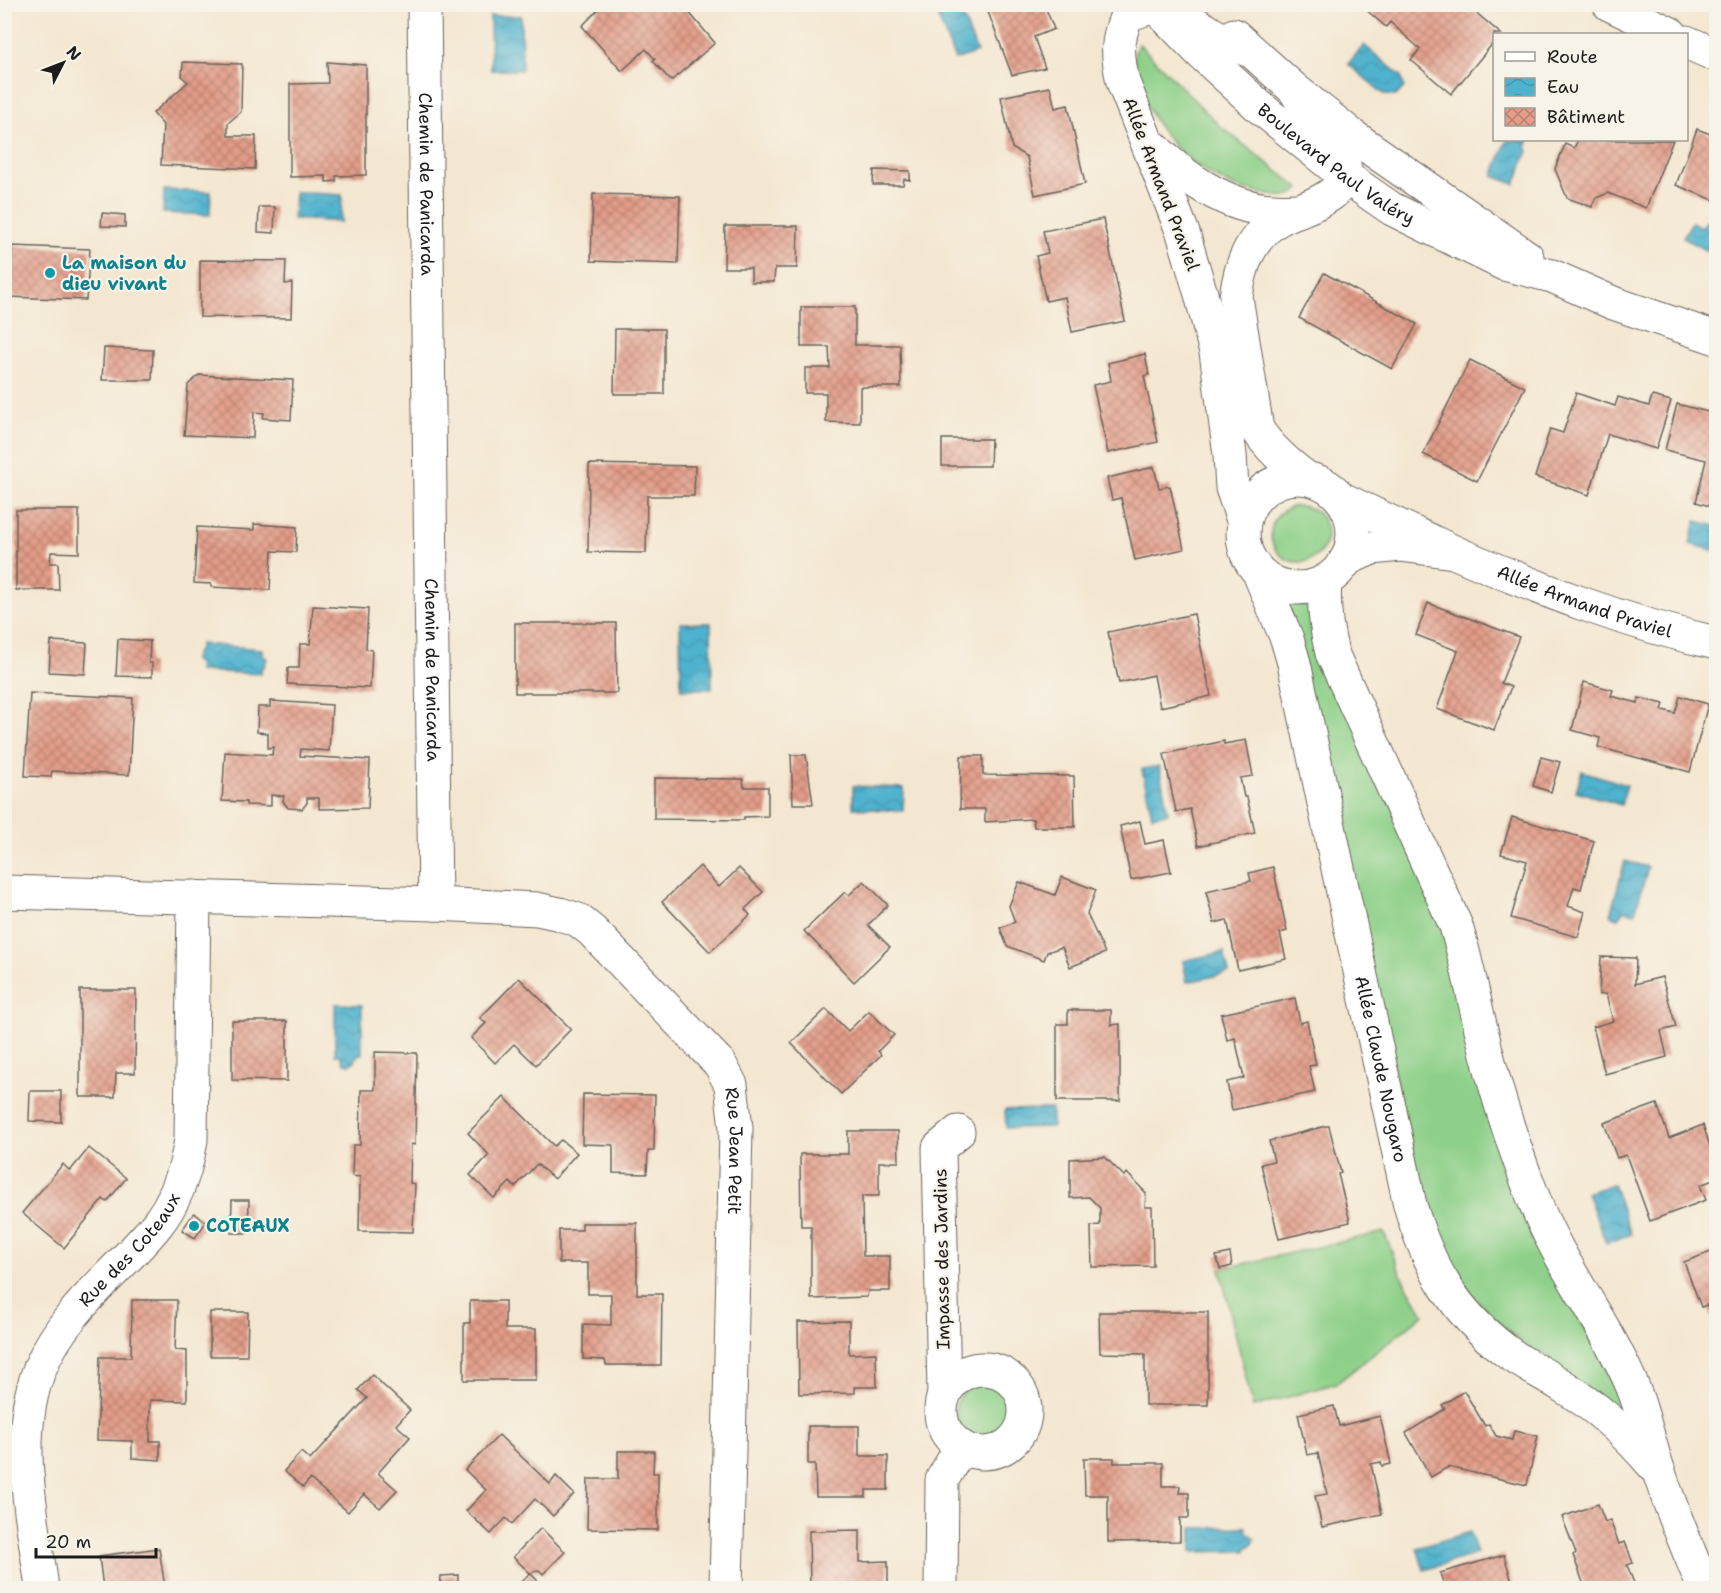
<svg xmlns="http://www.w3.org/2000/svg" width="1721" height="1593" font-family="'Shantell Sans',sans-serif">
<style>
.grass{fill:#8ed089;stroke:#557652;stroke-width:1.5}
.water{fill:url(#water-waves);stroke:#366775;stroke-width:1.5}
.building{fill:url(#building-cross-hatch)}
.lines{fill:none;stroke-linecap:round;stroke-linejoin:round}
.minor-casing{stroke:#68635b;stroke-width:35}
.minor{stroke:#fff;stroke-width:33}
.culture-dot{fill:#0f9aa8;stroke:#f7f3e8;stroke-width:2}
.labels{text-anchor:middle;dominant-baseline:central;stroke-width:4.5;stroke-linejoin:round;paint-order:stroke}
.street-label{font-size:18px;fill:#1c1c1c;stroke:#f7f3e8}
.culture-label{font-size:18px;font-weight:bold;fill:#0d838f;stroke:#f7f3e8;text-anchor:start}
</style>
<defs>
<pattern id="water-waves" width="16" height="10" patternUnits="userSpaceOnUse" patternTransform="scale(1.5)"><rect width="16" height="10" fill="#4fb2ce"/><path d="M0 5q4-4 8 0t8 0" fill="none" stroke="#4498b0"/></pattern>
<pattern id="building-cross-hatch" width="8" height="8" patternUnits="userSpaceOnUse" patternTransform="scale(1.5)"><rect width="8" height="8" fill="#e39d89"/><path d="M0 0l8 8M0 8l8-8" fill="none" stroke="#b77f6f"/></pattern>
</defs>
<rect width="100%" height="100%" fill="#f7f3e8"/>
<filter id="ink" filterUnits="userSpaceOnUse"><feTurbulence type="fractalNoise" baseFrequency=".0167" numOctaves="2"/><feDisplacementMap in="SourceGraphic" scale="12" xChannelSelector="R" yChannelSelector="G"/><feConvolveMatrix kernelMatrix="1 2 1 2 8 2 1 2 1" color-interpolation-filters="sRGB"/></filter>
<filter id="wash" filterUnits="userSpaceOnUse"><feTurbulence type="fractalNoise" baseFrequency=".008" numOctaves="4" result="noise"/><feDisplacementMap in="SourceGraphic" scale="24" xChannelSelector="R" yChannelSelector="G"/><feGaussianBlur stdDeviation="1.35" result="paint"/><feColorMatrix in="noise" values="0 0 0 0 0 0 0 0 0 0 0 0 0 0 0 0 0 1.4 0 .05"/><feComposite in="paint" operator="in"/></filter>
<g filter="url(#wash)">
<rect width="100%" height="100%" fill="#f4e7d1"/>
<g class="grass">
<path d="M1139,44l80,81 81,64c-14,12 -26,7 -43,3 -8,-2 -18,-3 -26,-7 -45,-20 -82,-57 -93,-106 -3,-13 -7,-24 1,-35z"/>
<circle cx="1299" cy="534" r="28"/>
<path d="M1307,601l5,1 115,283 141,409 63,124c-63,-42 -131,-81 -175,-145 -11,-17 -19,-35 -28,-53l-141,-618z"/>
<polygon points="1384,1232 1403,1280 1424,1314 1337,1383 1253,1407 1220,1269"/>
<circle cx="983" cy="1412" r="28"/>
</g>
<g class="water">
<polygon points="959,7 977,52 955,60 937,15"/>
<polygon points="490,16 521,16 522,70 491,70"/>
<polygon points="1364,45 1401,76 1404,87 1396,96 1385,95 1348,64"/>
<polygon points="1507,140 1529,140 1526,147 1528,151 1515,184 1493,176"/>
<polygon points="164,190 211,192 210,215 163,213"/>
<polygon points="295,192 342,195 341,222 293,219"/>
<polygon points="1707,220 1716,226 1716,257 1683,237 1692,222 1702,228"/>
<polygon points="1696,521 1716,526 1716,551 1690,544"/>
<polygon points="680,623 711,623 712,689 681,689"/>
<path d="M200,644l62,5v5l5,5 -3,8 -3,1v6l-63,-3 1,-6 -5,-5c0,-7 6,-9 6,-16z"/>
<polygon points="1159,766 1168,813 1152,816 1142,769"/>
<polygon points="1582,771 1627,785 1621,805 1576,791"/>
<polygon points="853,786 904,788 903,811 853,808"/>
<polygon points="1625,861 1648,867 1635,913 1624,910 1618,918 1610,915"/>
<polygon points="1224,952 1229,973 1187,982 1183,961"/>
<polygon points="335,1004 362,1005 362,1054 357,1055 355,1061 350,1064 344,1063 340,1055 335,1055"/>
<polygon points="1052,1109 1052,1127 1006,1128 1005,1110"/>
<polygon points="1613,1184 1631,1234 1606,1243 1587,1193"/>
<polygon points="1246,1527 1246,1531 1255,1538 1253,1544 1246,1548 1246,1551 1192,1552 1192,1528"/>
<polygon points="1470,1532 1477,1554 1424,1570 1417,1548"/>
</g>
<g id="blocks">
<g class="building">
<polygon points="604,4 682,4 715,43 671,81 653,61 655,59 646,49 622,71 582,26"/>
<polygon points="985,4 1044,4 1054,29 1034,37 1045,68 1012,75"/>
<polygon points="1367,4 1466,4 1501,34 1494,34 1494,42 1451,94 1411,60 1420,49 1390,22 1386,27 1364,8"/>
<polygon points="183,62 242,64 241,112 228,123 228,136 256,136 255,169 161,165 163,125 153,113 188,82 182,77"/>
<polygon points="327,62 366,65 366,175 336,176 336,181 326,182 326,176 290,177 290,84 328,83"/>
<polygon points="1050,87 1055,108 1068,105 1085,184 1035,195 1027,157 1012,148 1001,97"/>
<polygon points="1697,129 1716,136 1716,201 1676,185"/>
<polygon points="1578,140 1673,140 1646,208 1608,193 1596,198 1592,207 1567,198 1555,169 1565,144 1574,148"/>
<polygon points="874,170 910,171 910,180 904,179 903,185 873,185"/>
<polygon points="593,194 680,196 678,264 591,261"/>
<polygon points="259,207 275,207 274,233 258,232"/>
<polygon points="102,213 125,215 125,227 101,226"/>
<polygon points="1103,219 1125,321 1072,332 1065,297 1046,301 1036,256 1048,253 1043,231"/>
<polygon points="725,226 798,226 797,268 775,268 774,282 751,282 751,268 724,268"/>
<polygon points="12,246 90,249 86,300 9,297"/>
<polygon points="200,260 286,261 285,284 292,283 291,318 200,317"/>
<polygon points="1324,273 1417,324 1392,369 1299,318"/>
<polygon points="801,307 855,307 855,345 900,345 901,387 860,387 860,423 826,422 826,393 805,393 805,368 830,368 829,347 801,347"/>
<polygon points="615,329 664,329 664,394 614,394"/>
<polygon points="104,348 153,350 152,380 102,380"/>
<polygon points="1145,354 1149,375 1144,376 1158,442 1108,453 1093,385 1111,381 1108,363"/>
<polygon points="1470,360 1525,387 1477,481 1423,454"/>
<polygon points="199,375 293,380 291,420 263,418 264,413 254,412 253,438 184,435 188,385"/>
<polygon points="1576,393 1615,406 1618,397 1649,406 1652,396 1671,401 1656,449 1608,434 1589,495 1535,477 1550,429 1563,433"/>
<polygon points="1677,404 1716,414 1716,508 1696,502 1706,460 1665,450"/>
<polygon points="942,439 991,439 990,466 942,466"/>
<polygon points="589,464 695,466 694,496 647,496 646,553 588,552"/>
<polygon points="1154,467 1159,488 1170,486 1184,549 1135,560 1121,498 1112,500 1107,478"/>
<polygon points="16,510 79,510 79,553 51,552 50,563 58,563 59,590 16,590"/>
<polygon points="254,524 297,527 296,552 272,551 270,590 211,587 211,584 194,583 197,527 254,530"/>
<polygon points="1428,603 1519,637 1501,683 1511,687 1494,730 1437,709 1458,651 1416,635"/>
<polygon points="313,606 368,609 366,649 372,650 370,688 287,684 288,668 299,668 300,644 310,644"/>
<polygon points="1194,614 1211,696 1160,707 1154,675 1119,683 1108,632"/>
<polygon points="515,623 616,623 617,693 515,693"/>
<polygon points="118,639 150,641 149,663 152,663 152,677 116,676"/>
<polygon points="51,641 87,643 85,674 49,672"/>
<polygon points="1584,682 1613,690 1611,696 1638,703 1639,698 1664,704 1662,710 1675,713 1680,696 1708,704 1690,772 1598,747 1600,738 1572,730"/>
<polygon points="30,693 133,698 129,775 52,771 51,777 25,776"/>
<polygon points="270,701 332,705 329,751 301,749 300,756 370,760 368,808 319,809 319,798 307,798 307,803 302,809 288,808 283,801 284,796 271,795 271,806 246,805 246,802 222,801 225,752 272,755 273,747 268,748 268,733 257,732 258,707 270,707"/>
<polygon points="1246,740 1253,776 1240,778 1244,797 1247,797 1255,833 1198,846 1190,809 1176,812 1164,754 1224,741 1224,744"/>
<polygon points="791,755 806,755 813,804 793,804"/>
<polygon points="961,756 983,756 983,775 1074,776 1075,827 1034,827 1033,819 985,822 985,809 960,809"/>
<polygon points="1541,757 1560,762 1551,792 1533,786"/>
<polygon points="654,778 743,779 744,787 768,787 768,816 744,817 744,820 654,819"/>
<polygon points="1512,817 1594,841 1581,889 1574,887 1568,906 1585,912 1578,937 1511,918 1527,861 1501,854"/>
<polygon points="1140,821 1145,844 1164,840 1171,872 1131,880 1120,826"/>
<polygon points="700,866 719,887 739,868 763,892 745,909 750,915 710,952 662,902"/>
<polygon points="1273,867 1287,931 1280,933 1286,959 1238,970 1227,920 1214,923 1206,891 1251,881 1249,873"/>
<polygon points="1062,877 1096,890 1087,914 1105,953 1070,967 1062,947 1047,952 1044,960 1007,946 1000,928 1015,922 1009,906 1019,882 1055,895"/>
<polygon points="864,881 888,905 868,925 890,947 854,982 804,931 845,892 849,895"/>
<polygon points="1601,957 1636,958 1635,984 1662,977 1676,1027 1661,1031 1667,1057 1605,1074 1593,1027 1613,1021 1606,994 1599,995"/>
<polygon points="519,978 571,1029 536,1065 514,1044 495,1063 471,1038 486,1023 480,1018"/>
<polygon points="80,990 136,990 135,1073 116,1073 115,1097 80,1097"/>
<polygon points="1295,998 1300,1023 1307,1021 1316,1065 1309,1066 1315,1092 1232,1110 1227,1082 1244,1078 1235,1038 1227,1040 1221,1014"/>
<polygon points="826,1009 848,1031 869,1011 894,1035 878,1051 881,1055 841,1094 791,1043"/>
<polygon points="1068,1010 1111,1010 1111,1025 1120,1024 1120,1101 1057,1101 1057,1024 1068,1024"/>
<polygon points="232,1021 287,1021 287,1081 232,1080"/>
<polygon points="375,1052 417,1053 415,1145 411,1144 410,1183 415,1184 413,1232 359,1231 360,1177 352,1176 353,1145 360,1145 361,1090 375,1090"/>
<polygon points="30,1091 61,1091 61,1122 29,1121"/>
<polygon points="583,1094 655,1095 654,1151 648,1151 647,1174 613,1173 613,1145 582,1144"/>
<polygon points="504,1097 554,1146 561,1140 577,1153 554,1179 537,1164 515,1187 510,1182 494,1198 470,1175 489,1155 468,1133"/>
<polygon points="1657,1104 1669,1138 1703,1125 1716,1164 1716,1179 1700,1185 1706,1200 1650,1221 1626,1155 1617,1158 1604,1123"/>
<polygon points="1326,1126 1329,1126 1341,1173 1338,1174 1350,1222 1279,1239 1261,1164 1274,1161 1269,1141"/>
<polygon points="848,1131 898,1131 899,1162 879,1162 879,1196 862,1196 863,1256 890,1256 890,1291 868,1291 867,1297 811,1299 811,1226 801,1226 800,1154 848,1154"/>
<polygon points="89,1148 126,1178 107,1202 103,1199 64,1248 22,1213 63,1164 70,1171"/>
<polygon points="1105,1157 1124,1176 1127,1173 1146,1193 1145,1207 1152,1207 1153,1266 1092,1267 1091,1226 1100,1225 1100,1208 1089,1197 1070,1198 1070,1159"/>
<polygon points="232,1200 249,1200 248,1233 231,1233"/>
<polygon points="194,1213 206,1222 195,1238 182,1230"/>
<polygon points="582,1223 637,1223 637,1294 662,1294 661,1365 606,1365 605,1360 583,1359 583,1324 611,1325 611,1294 588,1294 588,1263 559,1263 559,1230 582,1230"/>
<polygon points="1716,1250 1716,1329 1707,1305 1701,1307 1684,1262"/>
<polygon points="1230,1253 1232,1266 1220,1269 1216,1256"/>
<polygon points="132,1300 177,1300 175,1350 187,1351 187,1401 150,1400 150,1441 160,1441 160,1460 132,1458 132,1441 97,1440 100,1357 131,1357"/>
<polygon points="470,1301 505,1301 505,1329 536,1329 536,1380 464,1380 464,1323 470,1323"/>
<polygon points="210,1312 248,1312 247,1356 210,1356"/>
<polygon points="1099,1312 1208,1312 1208,1405 1145,1405 1145,1354 1100,1353"/>
<polygon points="849,1321 849,1354 876,1353 877,1387 854,1387 855,1393 799,1394 798,1322"/>
<polygon points="372,1375 410,1410 396,1425 410,1437 378,1473 397,1490 380,1508 364,1494 348,1512 310,1479 303,1487 284,1471 301,1452 310,1460 367,1398 358,1390"/>
<polygon points="1464,1391 1485,1426 1489,1424 1496,1436 1512,1440 1514,1431 1538,1436 1527,1485 1448,1467 1431,1477 1406,1433 1445,1409 1442,1405"/>
<polygon points="1334,1406 1339,1426 1380,1416 1391,1464 1382,1466 1381,1462 1371,1464 1382,1514 1322,1527 1315,1496 1327,1494 1318,1453 1307,1455 1298,1414"/>
<polygon points="808,1426 859,1426 859,1456 888,1456 888,1490 866,1490 866,1497 816,1497 815,1464 808,1464"/>
<polygon points="499,1435 550,1484 556,1476 574,1494 553,1516 535,1499 512,1524 506,1518 491,1534 466,1511 486,1490 465,1470"/>
<polygon points="618,1451 654,1451 653,1473 658,1473 658,1530 587,1529 588,1479 618,1479"/>
<polygon points="1084,1458 1114,1458 1114,1463 1163,1463 1163,1486 1180,1486 1179,1493 1189,1493 1189,1518 1180,1518 1180,1541 1108,1542 1108,1495 1085,1495"/>
<polygon points="1598,1504 1605,1522 1610,1520 1619,1544 1625,1542 1633,1563 1627,1565 1634,1583 1620,1588 1585,1588 1573,1555 1576,1553 1562,1517"/>
<polygon points="541,1528 565,1552 543,1574 539,1570 530,1573 513,1557"/>
<polygon points="860,1530 860,1562 888,1561 888,1588 810,1588 809,1531"/>
<polygon points="159,1548 165,1588 103,1588 99,1556"/>
<polygon points="1504,1555 1514,1588 1445,1588 1440,1573"/>
<polygon points="530,1573 545,1588 515,1588"/>
<polygon points="458,1575 458,1588 440,1588 441,1576"/>
</g>
</g>
</g>
<g filter="url(#ink)">
<use href="#blocks" fill-opacity="0" stroke="#68635b" stroke-width="1.5"/>
<g class="lines">
<defs>
<g id="minor">
<path id="s1" d="M424,4l11,900"/>
<path id="s2" d="M1153,4l47,48 62,57 84,68 46,32 112,55 48,12 61,27 103,35"/>
<polyline points="1609,4 1671,34"/>
<polyline points="1234,35 1295,90 1354,137 1527,257"/>
<polyline points="1686,42 1716,55"/>
<path d="M1295,90l11,19 37,49 3,19c-5,7 -11,16 -19,20 -16,11 -35,14 -51,24 -27,18 -36,46 -40,76l21,132c13,20 29,34 48,48"/>
<path d="M1152,146c29,30 76,62 120,64 9,1 19,0 28,0"/>
<circle cx="1298" cy="533" r="55"/>
<polyline points="1342,499 1454,552 1400,545 1372,548 1347,559"/>
<path d="M1243,520l-11,-32 -2,-33 -14,-103 -15,-58 -18,-61 -60,-151c-6,-27 -7,-41 4,-67l27,-9 15,1 58,36 21,7"/>
<path id="s3" d="M1454,552c85,37 172,71 262,91"/>
<path id="s4" d="M1259,573l28,66 7,24 116,542c18,61 44,107 96,146 17,13 37,22 55,34 35,21 67,50 93,81"/>
<path d="M1325,582c-2,25 1,47 7,71l124,273c13,43 20,85 31,128 12,49 28,96 46,143 25,66 70,121 98,186 12,27 17,58 27,86 13,41 30,80 46,119"/>
<path id="s5" d="M4,892l431,12 102,5 23,5 18,6 14,11 128,133 11,21 5,43 -10,460"/>
<circle cx="983" cy="1411" r="42"/>
<polyline points="944,1395 939,1148 958,1132"/>
<path id="s6" d="M42,1588c-9,-72 -30,-150 -2,-220 23,-57 77,-95 115,-141 20,-24 31,-56 36,-87l3,-243"/>
<polyline points="941,1588 942,1480 961,1447"/>
</g>
</defs>
<use href="#minor" class="minor-casing"/>
<use href="#minor" class="minor"/>
</g>
</g>
<g class="culture-dot">
<circle cx="50" cy="273" r="6"/>
<circle cx="194" cy="1226" r="6"/>
</g>
<g class="labels">
<g class="street-label">
<text stroke="none"><textPath href="#s2" startOffset="244">Boulevard Paul Valéry</textPath></text>
<text stroke="none"><textPath href="#s1" startOffset="180">Chemin de Panicarda</textPath></text>
<text transform="translate(1161 184) rotate(69)">Allée Armand Praviel</text>
<text stroke="none"><textPath href="#s3" startOffset="140">Allée Armand Praviel</textPath></text>
<text stroke="none"><textPath href="#s1" startOffset="666">Chemin de Panicarda</textPath></text>
<text stroke="none"><textPath href="#s4" startOffset="512">Allée Claude Nougaro</textPath></text>
<text stroke="none"><textPath href="#s5" startOffset="868">Rue Jean Petit</textPath></text>
<text stroke="none"><textPath href="#s6" startOffset="372">Rue des Coteaux</textPath></text>
<text transform="translate(942 1259) rotate(-91)">Impasse des Jardins</text>
</g>
<g class="culture-label">
<text x="62" y="263">La maison du<tspan x="62" dy="21">dieu vivant</tspan></text>
<text x="206" y="1226">COTEAUX</text>
</g>
</g>
<rect width="1721" height="1593" fill="none" stroke="#f7f3e8" stroke-width="24"/>
<rect x="1493" y="33" width="195" height="108" fill="#f7f3e8" stroke="#9f9d96" stroke-width="1.5"/>
<rect x="1505" y="52" width="30" height="9" fill="#ffffff" stroke="#9f9d96" stroke-width="1.5"/>
<text x="1547" y="63" font-size="18" fill="#1c1c1c">Route</text>
<rect x="1505" y="78" width="30" height="18" fill="url(#water-waves)" stroke="#9f9d96" stroke-width="1.5"/>
<text x="1547" y="93" font-size="18" fill="#1c1c1c">Eau</text>
<rect x="1505" y="108" width="30" height="18" fill="url(#building-cross-hatch)" stroke="#9f9d96" stroke-width="1.5"/>
<text x="1547" y="123" font-size="18" fill="#1c1c1c">Bâtiment</text>
<g transform="translate(63 63) rotate(48)" stroke="#f7f3e8" stroke-width="4.5" paint-order="stroke">
<path d="M0-4.5L10 22L0 15L-10 22Z" fill="#1c1c1c"/>
<text y="-9" font-size="16" font-weight="bold" text-anchor="middle" fill="#1c1c1c">N</text>
</g>
<path d="M36 1548v9h120v-9" fill="none" stroke="#1c1c1c" stroke-width="3"/>
<text x="45" y="1548" font-size="18" fill="#1c1c1c" stroke="#f7f3e8" stroke-width="4.5" paint-order="stroke">20 m</text>
</svg>
